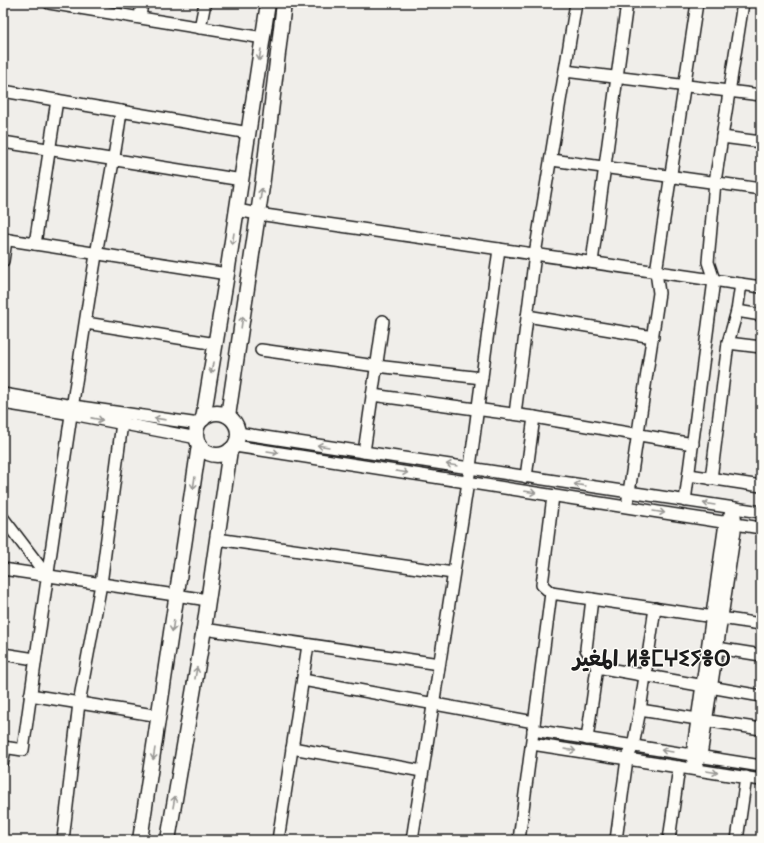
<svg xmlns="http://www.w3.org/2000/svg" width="764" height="843" font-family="'Shantell Sans','Playpen Sans Arabic','Noto Sans Tifinagh',sans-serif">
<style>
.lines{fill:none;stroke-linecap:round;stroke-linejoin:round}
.minor-casing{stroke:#1c1c1c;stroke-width:14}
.major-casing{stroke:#1c1c1c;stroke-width:17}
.minor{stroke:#fdfcf7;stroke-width:11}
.major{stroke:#fdfcf7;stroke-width:14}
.oneway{stroke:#989794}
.labels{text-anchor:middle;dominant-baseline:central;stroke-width:3;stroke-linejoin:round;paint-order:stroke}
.town-label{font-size:22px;font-weight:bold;fill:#1c1c1c;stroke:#fdfcf7}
</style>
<rect width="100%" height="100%" fill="#f0eeea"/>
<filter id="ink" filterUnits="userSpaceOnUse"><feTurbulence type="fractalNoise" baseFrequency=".025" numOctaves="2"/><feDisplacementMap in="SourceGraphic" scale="8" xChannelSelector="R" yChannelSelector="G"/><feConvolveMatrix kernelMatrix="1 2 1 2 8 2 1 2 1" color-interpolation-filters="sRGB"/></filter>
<g filter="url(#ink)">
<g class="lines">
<defs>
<g id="minor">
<polyline points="49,3 263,38"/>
<polyline points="140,17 142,3"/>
<polyline points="200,28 205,3"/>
<polyline points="565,71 761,95"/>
<polyline points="3,91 249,133"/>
<polyline points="722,137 761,142"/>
<polyline points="3,142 242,180"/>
<polyline points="552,160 761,189"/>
<polyline points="237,210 258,214 761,287"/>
<polyline points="3,239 227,274"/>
<polyline points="35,244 57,100"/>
<polyline points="3,261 6,240"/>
<polyline points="592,262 627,3"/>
<polyline points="737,311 761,315"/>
<polyline points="527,316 653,337"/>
<polyline points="86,323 216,344"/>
<polyline points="728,343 761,347"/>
<polyline points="261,350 376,366 482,378"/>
<polyline points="3,394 73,406 199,424"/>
<polyline points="372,395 534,417 693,444"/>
<polyline points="3,403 72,414 197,438"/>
<polyline points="515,414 535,254 576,3"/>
<polyline points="238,433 761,512"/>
<polyline points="235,446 761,528"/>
<polyline points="364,452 383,321"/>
<polyline points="689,475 761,486"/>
<polyline points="526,477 534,417"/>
<polyline points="711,479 728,343 737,311 741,284"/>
<polyline points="628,499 659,293 656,272 697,3"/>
<polyline points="685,501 714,280 708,262 715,182 743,3"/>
<polygon points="734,508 736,524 701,756 694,769 692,755 725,523"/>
<polyline points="3,518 47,576"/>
<polyline points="217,539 453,573"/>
<polyline points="3,569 208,600"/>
<polyline points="551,593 542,585 553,496"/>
<polyline points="592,599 586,649 597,667"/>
<polyline points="204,629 439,664"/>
<polyline points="717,648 761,655"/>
<polyline points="3,654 35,659"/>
<polyline points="303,680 534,722"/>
<polyline points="30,695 160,716"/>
<polyline points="640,710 761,729"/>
<polyline points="533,730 761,766"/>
<polyline points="587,739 597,667 761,696"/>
<polyline points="532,744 761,780"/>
<path d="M3,747l20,3c23,-165 46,-331 73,-495 8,-48 19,-96 25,-144"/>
<polyline points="292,748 422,771"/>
<polyline points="3,761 5,747"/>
<polyline points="63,840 79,703 101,584 122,423"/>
<polyline points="278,840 308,645"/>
<polyline points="412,840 468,482 499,249"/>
<polyline points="519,840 551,593 761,624"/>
<polyline points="616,840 627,759 633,746 640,710 655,608"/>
<polyline points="669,840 679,767"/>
<polyline points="737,840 746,777"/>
</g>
<g id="major">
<circle cx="217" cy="434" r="21"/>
<polyline points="228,416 262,187 284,3"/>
<polyline points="203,419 227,274 268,3"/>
<polyline points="140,840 199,445"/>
<polyline points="168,840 204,629 230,450"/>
</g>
</defs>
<use href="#minor" class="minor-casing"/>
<use href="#major" class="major-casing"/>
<use href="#minor" class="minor"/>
<use href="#major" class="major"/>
</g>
<defs><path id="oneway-shaft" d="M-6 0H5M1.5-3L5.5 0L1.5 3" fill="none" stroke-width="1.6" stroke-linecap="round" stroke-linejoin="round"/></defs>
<g class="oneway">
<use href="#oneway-shaft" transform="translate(260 55) rotate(99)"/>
<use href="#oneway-shaft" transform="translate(261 194) rotate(-82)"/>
<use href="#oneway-shaft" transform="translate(233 239) rotate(99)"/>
<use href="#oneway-shaft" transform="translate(242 322) rotate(-82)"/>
<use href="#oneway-shaft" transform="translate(212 368) rotate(100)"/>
<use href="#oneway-shaft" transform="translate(97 419) rotate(11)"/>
<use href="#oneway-shaft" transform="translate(160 419) rotate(-172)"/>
<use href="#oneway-shaft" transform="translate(323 446) rotate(-171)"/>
<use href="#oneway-shaft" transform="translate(273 452) rotate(9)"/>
<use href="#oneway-shaft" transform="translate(452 465) rotate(-171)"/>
<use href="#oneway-shaft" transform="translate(402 472) rotate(9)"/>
<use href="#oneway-shaft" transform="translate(194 483) rotate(98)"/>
<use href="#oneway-shaft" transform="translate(580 485) rotate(-171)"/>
<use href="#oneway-shaft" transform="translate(530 492) rotate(9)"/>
<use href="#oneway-shaft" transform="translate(709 504) rotate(-171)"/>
<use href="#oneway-shaft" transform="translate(659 512) rotate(9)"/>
<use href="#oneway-shaft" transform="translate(173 626) rotate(98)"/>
<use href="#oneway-shaft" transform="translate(196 673) rotate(-80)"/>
<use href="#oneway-shaft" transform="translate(570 750) rotate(9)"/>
<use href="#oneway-shaft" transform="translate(667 751) rotate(-171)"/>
<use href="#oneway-shaft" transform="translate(154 754) rotate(99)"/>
<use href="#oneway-shaft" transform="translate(712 772) rotate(9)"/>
<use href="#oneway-shaft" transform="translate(174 802) rotate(-80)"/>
</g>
</g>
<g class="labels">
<g class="town-label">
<text x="652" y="658">المغير ⵍⴻⵎⵖⵉⵢⴻⵔ</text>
</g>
</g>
<rect width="764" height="843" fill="none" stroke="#fdfcf7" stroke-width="16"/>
<rect x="8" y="8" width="748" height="827" fill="none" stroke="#1c1c1c" stroke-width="1.5" filter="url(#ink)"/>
</svg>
